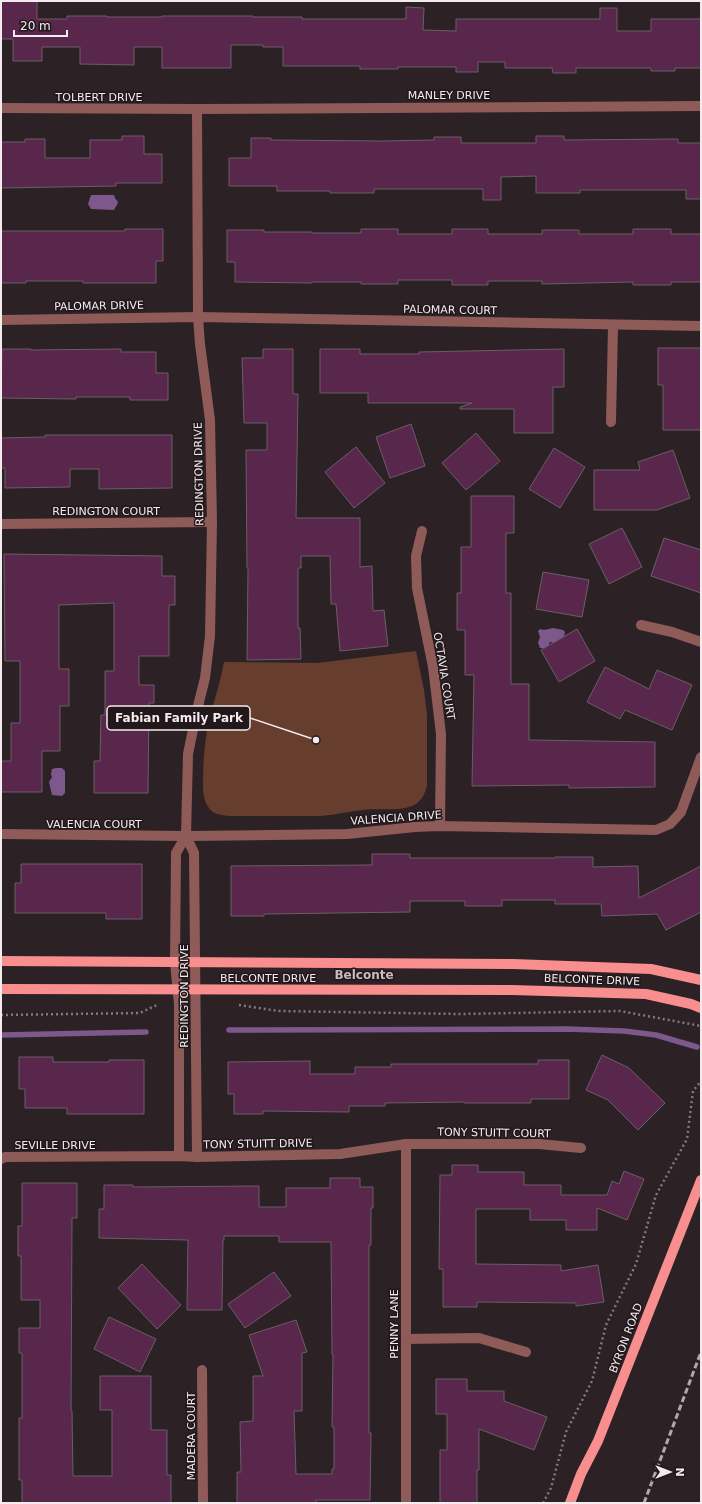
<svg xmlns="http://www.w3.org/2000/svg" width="702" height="1504" font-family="'DejaVu Sans',sans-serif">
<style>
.green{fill:#673d2d}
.water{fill:#7d588c}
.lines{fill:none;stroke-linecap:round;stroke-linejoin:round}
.stream{stroke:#7d588c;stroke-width:5.5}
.building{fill:#59264c;stroke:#6a5f66}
.path{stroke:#847a7d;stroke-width:2.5;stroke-dasharray:2 3;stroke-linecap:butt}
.minor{stroke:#8e5b59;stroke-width:10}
.major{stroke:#f88e8e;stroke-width:10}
.rail{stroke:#b1a8ab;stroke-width:3;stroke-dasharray:6 3;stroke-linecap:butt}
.labels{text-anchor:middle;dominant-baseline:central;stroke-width:3;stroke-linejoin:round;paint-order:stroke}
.street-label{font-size:11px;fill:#f3ebed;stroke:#22181b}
.neighbourhood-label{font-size:12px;font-weight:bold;fill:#cabbbf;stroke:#22181b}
.leader{fill:none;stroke:#f3ebed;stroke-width:1.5}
.callout-dot{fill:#f3ebed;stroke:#22181b;stroke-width:1.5}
.callout{fill:#22181b;stroke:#f3ebed;stroke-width:1.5}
.callout-label{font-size:12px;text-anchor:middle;font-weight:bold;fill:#f3ebed}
</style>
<rect width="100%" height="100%" fill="#2c2124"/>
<path class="green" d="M416,651l8,39 3,24v72c-2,7 -5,14 -11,18 -11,8 -38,4 -52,6 -14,1 -28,5 -43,6h-93c-7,-1 -15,-2 -19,-8 -6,-8 -6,-18 -6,-27 0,-22 2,-44 7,-65 5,-18 11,-36 14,-54l93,1z"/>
<g class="water">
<polygon points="91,195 114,195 115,198 118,202 117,205 115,208 114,210 91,209 88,204"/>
<polygon points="553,628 563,630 565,632 564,637 555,643 550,642 548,647 544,648 540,648 538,643 540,637 538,631 540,629 544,630"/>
<polygon points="56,768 62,768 65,771 65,793 62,796 52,795 49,782 52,777 51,774 52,769"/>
</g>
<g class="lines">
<g class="stream">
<polyline points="229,1030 566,1029 624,1031 656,1035 697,1047"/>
<polyline points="1,1035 146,1032"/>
</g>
</g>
<g class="building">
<polygon points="1,1 37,1 37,19 67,19 67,16 107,16 107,17 162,17 162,16 253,16 253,17 302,17 302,19 406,19 406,7 424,8 423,30 456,31 456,19 600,19 600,8 617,8 617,31 651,31 651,19 701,19 701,68 675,68 675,71 651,71 651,68 576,68 576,73 553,73 552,68 505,68 505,62 478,62 478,72 456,72 456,67 398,67 398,69 360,69 360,66 283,66 283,47 263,47 263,45 231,45 231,68 162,68 162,47 134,47 134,65 80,64 80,47 42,47 42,61 13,61 13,39 1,39"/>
<polygon points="122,136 144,136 144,154 162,154 162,183 116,183 116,186 1,188 1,142 25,142 25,139 45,139 45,158 90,158 90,140 122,140"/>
<polygon points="536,136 564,136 564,140 678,139 678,143 701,143 701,199 686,199 686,190 580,190 580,193 536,193 536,176 501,177 501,200 483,200 483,189 374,189 374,193 330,193 330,191 277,191 277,186 229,186 229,158 251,158 251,138 271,138 271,140 382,141 434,140 434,137 461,137 461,143 536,143"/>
<polygon points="125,229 163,229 163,261 156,261 156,283 83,283 83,281 26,281 26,283 1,283 1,231 125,231"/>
<polygon points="361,229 398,229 398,234 452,234 452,229 488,229 488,234 542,234 542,230 579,230 579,234 633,234 633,229 671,229 671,234 701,234 701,282 671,282 671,285 633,285 633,282 542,284 542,281 488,281 488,285 452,285 452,280 398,280 398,284 361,284 361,282 312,282 312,283 235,282 235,262 227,262 227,230 264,230 264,232 312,232 312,233 361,233"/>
<polygon points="658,348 701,348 701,430 663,430 663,385 658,385"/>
<polygon points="2,349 31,349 31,350 121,349 121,352 156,352 156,373 168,373 168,400 130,400 130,397 76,397 76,399 1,398"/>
<polygon points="263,349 293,349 293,394 298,394 296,518 360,518 360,567 372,566 373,611 384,610 388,646 340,651 336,604 331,604 330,556 301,556 301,568 298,568 298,628 300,628 301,659 247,660 248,568 247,568 246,450 267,450 267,423 244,423 242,358 263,358"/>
<polygon points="320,349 360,349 360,354 419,354 419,352 564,349 564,387 553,387 553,433 514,433 514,409 460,409 460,407 472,403 368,403 368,393 320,393"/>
<polygon points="411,424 425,466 390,478 376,437"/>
<polygon points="476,433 500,461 466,490 442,463"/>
<polygon points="45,435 172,435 172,488 99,489 99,469 70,469 70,487 5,488 5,468 1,468 1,438 45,437"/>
<polygon points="356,447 385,483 354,508 325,472"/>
<polygon points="554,448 585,467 560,508 529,489"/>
<polygon points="673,450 690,498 657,510 594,510 594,470 640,470 638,462"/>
<polygon points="471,496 514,496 514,533 506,533 506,593 511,593 511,684 529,684 529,740 655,742 655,787 569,788 569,785 472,786 474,675 465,675 465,630 457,630 457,593 461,593 461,547 471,547"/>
<polygon points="622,528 642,567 609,584 589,544"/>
<polygon points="664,538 701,550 701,593 651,576"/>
<polygon points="4,554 162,556 162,576 175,576 175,605 169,605 169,656 139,656 139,685 154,685 154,703 149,703 148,793 94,793 94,761 100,761 101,715 105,715 105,671 114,671 114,603 59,605 59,669 69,669 69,706 60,706 60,751 42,751 42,792 1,792 1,761 11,761 11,723 20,723 20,661 5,661"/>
<polygon points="543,572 589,580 582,617 536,609"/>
<polygon points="577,629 595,661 559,682 541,650"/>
<polygon points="605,667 649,689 657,670 692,685 672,730 625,710 620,719 587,702"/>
<polygon points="372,854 410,854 410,858 555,858 555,857 593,857 593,867 638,866 639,898 701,866 701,912 666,930 657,914 602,916 601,904 555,904 555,900 502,900 502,906 465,906 465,901 410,901 410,912 264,914 264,916 231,916 231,866 372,865"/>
<polygon points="21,864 142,864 142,919 106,919 106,913 15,913 15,883 21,883"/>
<polygon points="602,1055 629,1068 665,1103 638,1130 608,1100 586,1090"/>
<polygon points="19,1057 53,1057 53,1062 109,1062 109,1060 144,1060 144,1114 67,1114 67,1108 25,1108 25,1089 19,1089"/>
<polygon points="538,1060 569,1060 569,1099 531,1099 531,1103 464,1103 464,1102 385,1103 385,1106 349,1106 349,1112 263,1111 263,1114 234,1114 234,1094 228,1094 228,1062 310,1061 310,1074 355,1074 355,1067 391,1067 391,1064 538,1064"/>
<polygon points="452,1165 478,1165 478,1172 524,1172 524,1185 561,1185 561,1195 607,1195 612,1181 619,1184 624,1171 644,1179 627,1220 597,1208 597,1230 566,1230 566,1220 530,1220 530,1209 476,1209 476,1264 561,1265 561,1271 598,1265 604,1302 576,1306 576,1303 477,1302 477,1307 443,1307 443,1269 439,1269 440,1175 452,1175"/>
<polygon points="330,1178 360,1178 360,1187 373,1187 373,1208 371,1208 371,1245 369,1245 369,1433 371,1433 370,1500 316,1500 316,1503 237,1503 237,1472 241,1472 240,1422 253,1421 253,1376 263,1376 249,1335 296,1320 307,1352 302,1353 302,1411 294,1411 296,1474 332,1474 332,1469 334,1469 334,1427 332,1427 333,1354 332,1354 331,1242 279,1242 279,1236 224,1236 224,1240 223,1240 222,1310 187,1310 188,1240 99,1238 99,1209 104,1209 104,1185 133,1185 133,1187 259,1186 259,1207 286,1207 286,1188 330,1188"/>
<polygon points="22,1183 77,1183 77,1218 72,1218 71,1411 72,1411 73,1476 112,1476 112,1410 100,1410 100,1376 151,1376 151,1430 167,1430 167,1475 171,1475 171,1503 22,1503 22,1480 19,1480 19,1418 22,1418 22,1353 19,1353 19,1328 40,1328 40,1300 21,1300 21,1256 18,1256 18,1226 22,1226"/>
<polygon points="142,1264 181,1305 157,1329 118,1288"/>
<polygon points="274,1272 291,1296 245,1328 228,1304"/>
<polygon points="109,1317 156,1339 140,1372 94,1349"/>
<polygon points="436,1379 467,1379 467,1391 504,1391 504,1401 547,1417 534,1450 479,1429 479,1470 477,1470 477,1503 440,1503 440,1450 447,1450 447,1414 436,1414"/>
</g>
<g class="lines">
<g class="path">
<polyline points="239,1005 278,1011 461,1014 620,1011 701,1026"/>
<polyline points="1,1015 140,1013 159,1004"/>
<polyline points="543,1503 551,1488 566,1432 592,1381 606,1325 636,1264 656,1195 687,1139 693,1091 701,1081"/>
</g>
<g class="minor">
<polyline points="1,108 197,109 701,106"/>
<polyline points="197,109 198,317 200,344 210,420 212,522 210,636 205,678 197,710 188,754 186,836 194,853 197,1157"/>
<polyline points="1,320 198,317 701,326"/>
<polyline points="611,422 613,326"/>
<polyline points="1,524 212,522"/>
<polyline points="422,531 416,556 417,588 433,667 441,734 440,826"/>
<polyline points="641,625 672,632 701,642"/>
<polyline points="1,834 186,836 347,834 415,827 440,826 656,830 670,824 681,812 701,757"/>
<polyline points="406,1144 406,1503"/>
<polyline points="179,1156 179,1004 175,963 176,853 186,836"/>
<polyline points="1,1159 5,1157 179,1156 197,1157 340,1154 406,1144 539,1144 581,1148"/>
<polyline points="406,1339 479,1338 526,1352"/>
<polyline points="202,1370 203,1503"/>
</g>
<g class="major">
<polyline points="1,961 513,964 651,969 701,980"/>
<polyline points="1,989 512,990 646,994 691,1004 701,1008"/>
<polyline points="570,1503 581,1474 598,1441 701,1180"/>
</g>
<polyline class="rail" points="644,1503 701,1352"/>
</g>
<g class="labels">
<g class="street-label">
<text x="449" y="95">MANLEY DRIVE</text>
<text x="99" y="97">TOLBERT DRIVE</text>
<text transform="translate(99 306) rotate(-1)">PALOMAR DRIVE</text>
<text transform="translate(450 310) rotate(1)">PALOMAR COURT</text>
<text transform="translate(199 474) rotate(-91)">REDINGTON DRIVE</text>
<text x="106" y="511">REDINGTON COURT</text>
<text transform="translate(444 676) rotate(81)">OCTAVIA COURT</text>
<text transform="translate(396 818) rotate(-4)">VALENCIA DRIVE</text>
<text x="94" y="824">VALENCIA COURT</text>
<text x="268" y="978">BELCONTE DRIVE</text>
<text transform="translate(592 980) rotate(2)">BELCONTE DRIVE</text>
<text transform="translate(184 996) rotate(-90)">REDINGTON DRIVE</text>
<text transform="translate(494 1133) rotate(1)">TONY STUITT COURT</text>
<text transform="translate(258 1144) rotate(-1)">TONY STUITT DRIVE</text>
<text x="55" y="1145">SEVILLE DRIVE</text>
<text transform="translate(394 1324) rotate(-90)">PENNY LANE</text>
<text transform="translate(626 1338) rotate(-69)">BYRON ROAD</text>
<text transform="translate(191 1436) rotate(-90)">MADERA COURT</text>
</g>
<g class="neighbourhood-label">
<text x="364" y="975">Belconte</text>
</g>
</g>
<path class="leader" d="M316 740L250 718"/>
<circle class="callout-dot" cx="316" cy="740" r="4"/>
<rect class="callout" x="107" y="706" width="143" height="24" rx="4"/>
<g class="callout-label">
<text x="179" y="722">Fabian Family Park</text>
</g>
<rect width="702" height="1504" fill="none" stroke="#f3ebed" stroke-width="4"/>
<g transform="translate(670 1472) rotate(90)" stroke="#22181b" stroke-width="3" paint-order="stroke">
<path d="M0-3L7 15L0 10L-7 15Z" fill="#f3ebed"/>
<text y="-6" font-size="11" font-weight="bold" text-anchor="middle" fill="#f3ebed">N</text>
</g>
<path d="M14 30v6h53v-6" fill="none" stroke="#f3ebed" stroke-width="2"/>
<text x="20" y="30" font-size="12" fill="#f3ebed" stroke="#22181b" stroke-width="3" paint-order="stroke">20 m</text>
</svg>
